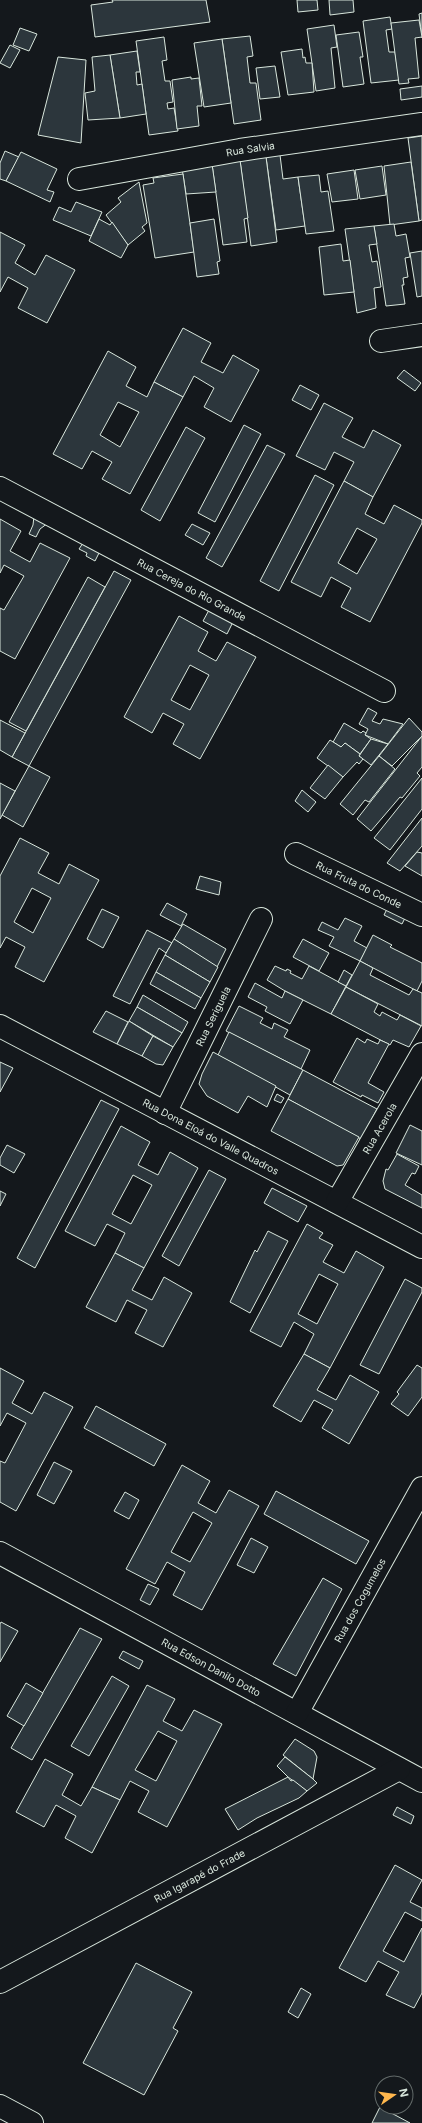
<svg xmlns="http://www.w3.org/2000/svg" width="422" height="2123" font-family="Inter,sans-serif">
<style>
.building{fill:#2c363c;stroke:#d8e6dc;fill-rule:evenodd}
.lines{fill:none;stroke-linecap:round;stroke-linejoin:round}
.minor-casing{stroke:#d8e6dc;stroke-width:24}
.minor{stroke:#14181c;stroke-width:22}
.labels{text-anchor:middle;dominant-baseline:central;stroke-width:3;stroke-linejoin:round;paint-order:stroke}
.street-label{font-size:10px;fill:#d8e6dc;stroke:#14181c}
</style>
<rect width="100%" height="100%" fill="#14181c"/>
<g class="building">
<polygon points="112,0 206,0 210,22 95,37 91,5 113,2"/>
<polygon points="297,0 317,0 318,10 298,12"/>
<polygon points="329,0 353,0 354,12 330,15"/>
<polygon points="422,13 422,38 419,14"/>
<polygon points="390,17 392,29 386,30 389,52 395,52 399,80 371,83 363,21"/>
<polygon points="419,20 422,37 415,38 419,78 408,79 409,83 399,84 391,23"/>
<polygon points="334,25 337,47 331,48 335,88 316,91 307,29"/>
<polygon points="20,28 37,34 29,51 13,45"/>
<polygon points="359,32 363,57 360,57 364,84 343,87 336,35"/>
<polygon points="250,36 253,56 247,57 250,83 256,83 261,120 234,124 222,39"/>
<polygon points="164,37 167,60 162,61 165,81 170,81 173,102 167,103 168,109 174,108 178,131 149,135 136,41"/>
<polygon points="222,39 231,103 204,107 194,43"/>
<polygon points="10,45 20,50 10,68 0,63"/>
<polygon points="302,49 303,58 305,57 306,63 312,63 314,92 288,95 281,52"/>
<polygon points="137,51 140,72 136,72 137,85 142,84 146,114 120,118 110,55"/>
<polygon points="110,55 120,118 88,120 85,93 95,91 92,57"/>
<polygon points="58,57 86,60 81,143 38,135"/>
<polygon points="275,66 280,97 260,99 256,68"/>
<polygon points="191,77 191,79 199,78 202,106 197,106 199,126 177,129 172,80"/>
<polygon points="422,86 422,97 401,100 400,89"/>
<polygon points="422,136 422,220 419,221 408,138"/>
<polygon points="5,151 19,157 6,181 0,179 0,163"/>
<polygon points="21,152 57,169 47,190 54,192 50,202 6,181"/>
<polygon points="280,155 283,179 298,177 305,226 276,230 266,157"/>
<polygon points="266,157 277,242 251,246 240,160"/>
<polygon points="240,160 248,218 244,219 247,242 223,245 212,164"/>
<polygon points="411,162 419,221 390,225 384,166"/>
<polygon points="212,164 216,192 186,194 182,168"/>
<polygon points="382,166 386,195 360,199 355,170"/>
<polygon points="354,170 358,199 332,202 327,174"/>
<polygon points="183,174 194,252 155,258 143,185 154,183 153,178"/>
<polygon points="319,175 321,192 328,191 334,231 306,234 298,177"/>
<polygon points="139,182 147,223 142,227 145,231 128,245 106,215 121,202 118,198"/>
<polygon points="76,202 102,212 91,236 53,220 59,207 71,212"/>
<polygon points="99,219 110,225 112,222 128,245 121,258 89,241"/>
<polygon points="214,219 220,261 217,262 219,274 197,277 190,223"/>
<polygon points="394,224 396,236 406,234 410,257 405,258 408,277 403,278 404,285 402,285 405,304 386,306 374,226"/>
<polygon points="374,226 377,244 369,245 372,262 377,261 381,287 374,288 376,308 357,313 345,229"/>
<polygon points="0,232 25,245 15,263 35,275 46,255 75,270 47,323 18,308 28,288 8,277 0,292"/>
<polygon points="341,244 343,261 350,260 354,292 324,295 319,247"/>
<polygon points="422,251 422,296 417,297 410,253"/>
<polygon points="183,328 211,343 201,362 223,373 233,355 259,370 231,422 204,407 214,388 194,376 183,397 154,382"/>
<path d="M108,351l28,16 -10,19 21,11 7,-15 29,15 -53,97 -28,-15 10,-17 -20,-11 -10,18 -29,-15zM118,402l21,10 -19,35 -20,-12z"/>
<polygon points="404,370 421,383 415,391 397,378"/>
<polygon points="300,385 319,395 311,410 292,400"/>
<polygon points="324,403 353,418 342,437 364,448 373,430 401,445 373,497 344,481 354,462 334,452 325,470 296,456"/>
<polygon points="244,425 261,434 215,522 198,513"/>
<polygon points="186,427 205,438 160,521 141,510"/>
<polygon points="267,445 285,454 222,567 206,558"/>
<polygon points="315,475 334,485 279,591 260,581"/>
<path d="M344,481l29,16 -8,17 19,10 10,-19 28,15v3l-52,99 -29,-15 10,-19 -20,-11 -10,20 -30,-15zM357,528l20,11 -20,35 -19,-11z"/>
<polygon points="34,516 48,523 40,529 36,537 29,534 33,525"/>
<polygon points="0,519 21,531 10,551 30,562 40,543 70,558 15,659 0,651 0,608 4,610 24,576 4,565 0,573"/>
<polygon points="192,524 210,533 203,545 185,535"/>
<polygon points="83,543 100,551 95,561 86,556 87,553 79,549"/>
<polygon points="114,571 131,580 29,766 12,757"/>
<polygon points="88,577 105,587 26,731 9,722"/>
<polygon points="209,610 233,622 227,634 203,621"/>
<path d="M179,616l29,16 -10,19 18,10 11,-19 29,15 -56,102 -27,-15 11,-20 -21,-11 -11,20 -28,-16zM190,665l19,10 -19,35 -19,-10z"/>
<polygon points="368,708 377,713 372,721 380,724 383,719 403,724 388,744 365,735 368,729 359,724"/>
<polygon points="409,718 422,732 422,736 392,766 379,756"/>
<polygon points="0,720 25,733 12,757 0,750"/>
<polygon points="344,723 361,733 363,731 366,733 365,735 371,739 360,754 345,743 341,747 333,742"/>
<polygon points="422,736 422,767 417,773 420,776 402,798 400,797 371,831 357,819"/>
<polygon points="371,739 388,744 371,765 359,756"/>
<polygon points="330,740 341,747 345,743 360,754 359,756 363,759 359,764 357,762 343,777 317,758"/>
<polygon points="379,756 395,769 369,802 365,800 353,815 340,804"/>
<polygon points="328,765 343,777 325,799 310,788"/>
<polygon points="29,766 50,777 23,827 2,815"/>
<polygon points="422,778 422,809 390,850 374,838"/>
<polygon points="0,783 15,791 0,819"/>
<polygon points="302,790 316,802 308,812 295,801"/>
<polygon points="422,818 422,846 400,871 387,863"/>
<path d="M20,838l29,15 -11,20 21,11 10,-20 30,16 -55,102 -29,-15 10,-20 -19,-10 -6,11v-72zM32,888l19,10 -18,35 -19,-11z"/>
<polygon points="417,852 422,853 422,876 405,866"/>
<polygon points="200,876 221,882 219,895 196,889"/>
<polygon points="167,903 187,914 181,926 160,915"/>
<polygon points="389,905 407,914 402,924 384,915"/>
<polygon points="102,909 119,917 103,948 87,939"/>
<polygon points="345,918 362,926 354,941 367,948 360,961 329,946 334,937 318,930 322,922 338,930"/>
<polygon points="183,924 226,949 217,967 174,939"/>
<polygon points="147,930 172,943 166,953 159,948 130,1004 113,996"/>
<polygon points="373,935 392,945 390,947 422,963 422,981 417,991 360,961"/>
<polygon points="174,939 218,967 210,982 165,955"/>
<polygon points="303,939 329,953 319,971 293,957"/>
<polygon points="165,955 210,982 201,998 156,972"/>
<polygon points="360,961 373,968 370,975 409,995 413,989 422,993 422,1026 346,987"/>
<polygon points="275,966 286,971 287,969 291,971 290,973 302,979 309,966 346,986 331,1014 285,991 267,980"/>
<polygon points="344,970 352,975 346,986 338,982"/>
<polygon points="156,972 201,998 195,1009 150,984"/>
<polygon points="255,983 282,998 285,991 303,1000 290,1024 265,1011 267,1007 248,997"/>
<polygon points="346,987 378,1004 374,1012 380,1016 382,1012 397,1020 400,1015 421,1026 409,1047 393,1040 390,1045 331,1014"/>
<polygon points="143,995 188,1022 182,1033 137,1007"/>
<polygon points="239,1006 263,1018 260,1023 272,1029 274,1023 288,1030 284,1037 310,1050 301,1069 226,1031"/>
<polygon points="137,1007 182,1033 173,1047 129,1021"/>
<polygon points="106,1011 128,1022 117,1044 93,1032"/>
<polygon points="129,1021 153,1036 142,1056 117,1044"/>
<polygon points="229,1032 303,1070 290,1095 218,1055"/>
<polygon points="153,1036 173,1047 163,1065 156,1064 142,1056"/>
<polygon points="357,1038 365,1043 367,1039 378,1044 380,1040 389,1044 368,1083 384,1092 378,1103 362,1095 361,1097 333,1082"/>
<polygon points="213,1052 276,1086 267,1107 248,1096 238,1113 207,1096 199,1084 202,1074"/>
<polygon points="0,1062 13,1068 0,1092"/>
<polygon points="303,1070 377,1109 361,1139 288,1099"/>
<polygon points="277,1094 284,1098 281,1103 274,1100"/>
<polygon points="288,1099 359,1137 343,1165 337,1166 271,1131"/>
<polygon points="101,1100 119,1109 35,1268 17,1258"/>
<polygon points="410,1125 422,1131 422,1165 396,1153"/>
<path d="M121,1126l29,16 -12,23 20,10 12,-23 28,16 -54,100 -29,-15 10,-20 -18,-9 -12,22 -30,-15zM133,1175l19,10 -21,39 -19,-10z"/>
<polygon points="7,1145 25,1154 14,1173 0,1165 0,1158"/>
<polygon points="397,1154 419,1166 415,1174 412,1173 405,1185 422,1195 422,1208 385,1189 383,1181 386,1169 388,1170"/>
<polygon points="209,1170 226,1179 179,1266 162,1256"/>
<polygon points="272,1188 307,1206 298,1222 264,1203"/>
<polygon points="0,1191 6,1194 0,1206"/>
<path d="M307,1224l16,9 -4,5 14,7 -10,17 21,11 12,-22 28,16 -54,101 -26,-14 10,-20 -20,-12 -13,25 -31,-16zM319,1274l19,10 -21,40 -19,-10z"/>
<polygon points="268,1231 288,1241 250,1313 230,1302 255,1250 257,1252"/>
<polygon points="115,1253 144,1268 132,1290 152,1300 164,1277 192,1293 163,1347 135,1333 147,1310 127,1300 116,1322 86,1307"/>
<polygon points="405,1279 422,1288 422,1292 379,1374 360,1365"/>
<polygon points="304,1354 330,1368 317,1390 336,1400 350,1375 379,1392 349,1444 322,1428 333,1410 314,1400 301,1422 273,1406"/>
<polygon points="417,1365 422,1368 422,1397 408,1416 391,1404 399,1394 397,1392"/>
<polygon points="0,1368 24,1381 12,1403 32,1414 44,1392 73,1407 16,1511 0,1502 0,1461 5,1463 26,1423 7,1413 0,1426"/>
<polygon points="96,1406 166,1444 154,1466 84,1428"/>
<polygon points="54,1462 72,1471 54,1504 37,1495"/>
<path d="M182,1465l28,16 -12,22 18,10 13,-23 30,16 -57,104 -29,-15 12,-23 -18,-10 -12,22 -29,-15zM193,1512l19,11 -22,39 -19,-10z"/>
<polygon points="276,1491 369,1541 356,1564 264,1514"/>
<polygon points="125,1492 139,1500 129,1519 114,1511"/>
<polygon points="251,1538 268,1547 254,1573 237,1565"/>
<polygon points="323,1578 342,1589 296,1676 273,1664"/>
<polygon points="148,1584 159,1589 150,1605 140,1600"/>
<polygon points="1,1622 18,1631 0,1662 0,1624"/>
<polygon points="80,1628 102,1639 32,1760 11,1748"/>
<polygon points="123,1651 143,1661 139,1669 119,1658"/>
<polygon points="112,1676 129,1686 89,1756 71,1746"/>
<polygon points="26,1683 43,1693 24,1726 7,1716"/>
<path d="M147,1685l28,14 -12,22 19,10 12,-21 28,14 -55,103 -29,-15 11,-21 -19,-10 -10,19 -28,-13zM158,1731l19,10 -21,40 -21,-11z"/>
<polygon points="295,1739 314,1751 317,1757 313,1779 283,1755"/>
<polygon points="285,1757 313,1779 317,1783 307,1791 288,1777 277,1766"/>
<polygon points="45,1759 73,1774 62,1795 81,1806 92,1787 120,1800 92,1853 65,1838 76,1816 56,1805 44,1827 16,1812"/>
<polygon points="288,1777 291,1781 293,1780 307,1791 299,1798 257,1818 238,1830 225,1809"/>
<polygon points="397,1807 414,1816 411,1824 393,1815"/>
<polygon points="395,1865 422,1880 410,1902 422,1908 422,1921 405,1912 383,1951 404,1962 422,1928 422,1993 414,2008 386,1995 399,1972 378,1961 366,1982 339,1968"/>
<polygon points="136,1963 192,1992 173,2028 178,2031 144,2095 83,2063"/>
<polygon points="301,1988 311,1994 298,2018 288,2012"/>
<polygon points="380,2107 410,2123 372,2123"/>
</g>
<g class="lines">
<defs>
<g id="minor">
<path id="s1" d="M79,179l161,-29 182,-26"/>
<polyline points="381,341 422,335"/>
<path id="s2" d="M0,488l384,203"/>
<path id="s3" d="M296,854l126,61"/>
<path id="s4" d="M0,1026l422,221"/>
<path id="s5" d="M165,1113l96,-194"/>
<path id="s6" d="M337,1202l85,-148"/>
<path id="s7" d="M0,1553l422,228"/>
<path id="s8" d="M297,1713l125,-225"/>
<path id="s9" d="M0,1982l399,-213"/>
<polyline points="0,2106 32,2123"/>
</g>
</defs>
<use href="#minor" class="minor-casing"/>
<use href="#minor" class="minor"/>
</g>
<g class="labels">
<g class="street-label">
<text stroke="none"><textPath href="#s1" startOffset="174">Rua Salvia</textPath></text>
<text stroke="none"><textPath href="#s2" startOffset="217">Rua Cereja do Rio Grande</textPath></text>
<text stroke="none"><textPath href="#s3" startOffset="70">Rua Fruta do Conde</textPath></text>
<text stroke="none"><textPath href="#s5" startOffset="108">Rua Seriguela</textPath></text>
<text stroke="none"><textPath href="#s6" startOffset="85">Rua Acerola</textPath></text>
<text stroke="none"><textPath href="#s4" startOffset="238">Rua Dona Eloá do Valle Quadros</textPath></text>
<text stroke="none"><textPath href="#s8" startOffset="129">Rua dos Cogumelos</textPath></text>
<text stroke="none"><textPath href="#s7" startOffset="240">Rua Edson Danilo Dotto</textPath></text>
<text stroke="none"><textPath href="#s9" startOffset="226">Rua Igarapé do Frade</textPath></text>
</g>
</g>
<g transform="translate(394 2095) rotate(77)"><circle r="19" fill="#14181c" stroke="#626a69"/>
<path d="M0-3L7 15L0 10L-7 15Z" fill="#ffb74d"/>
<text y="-6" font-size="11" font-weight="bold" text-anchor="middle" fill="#d8e6dc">N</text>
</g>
</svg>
